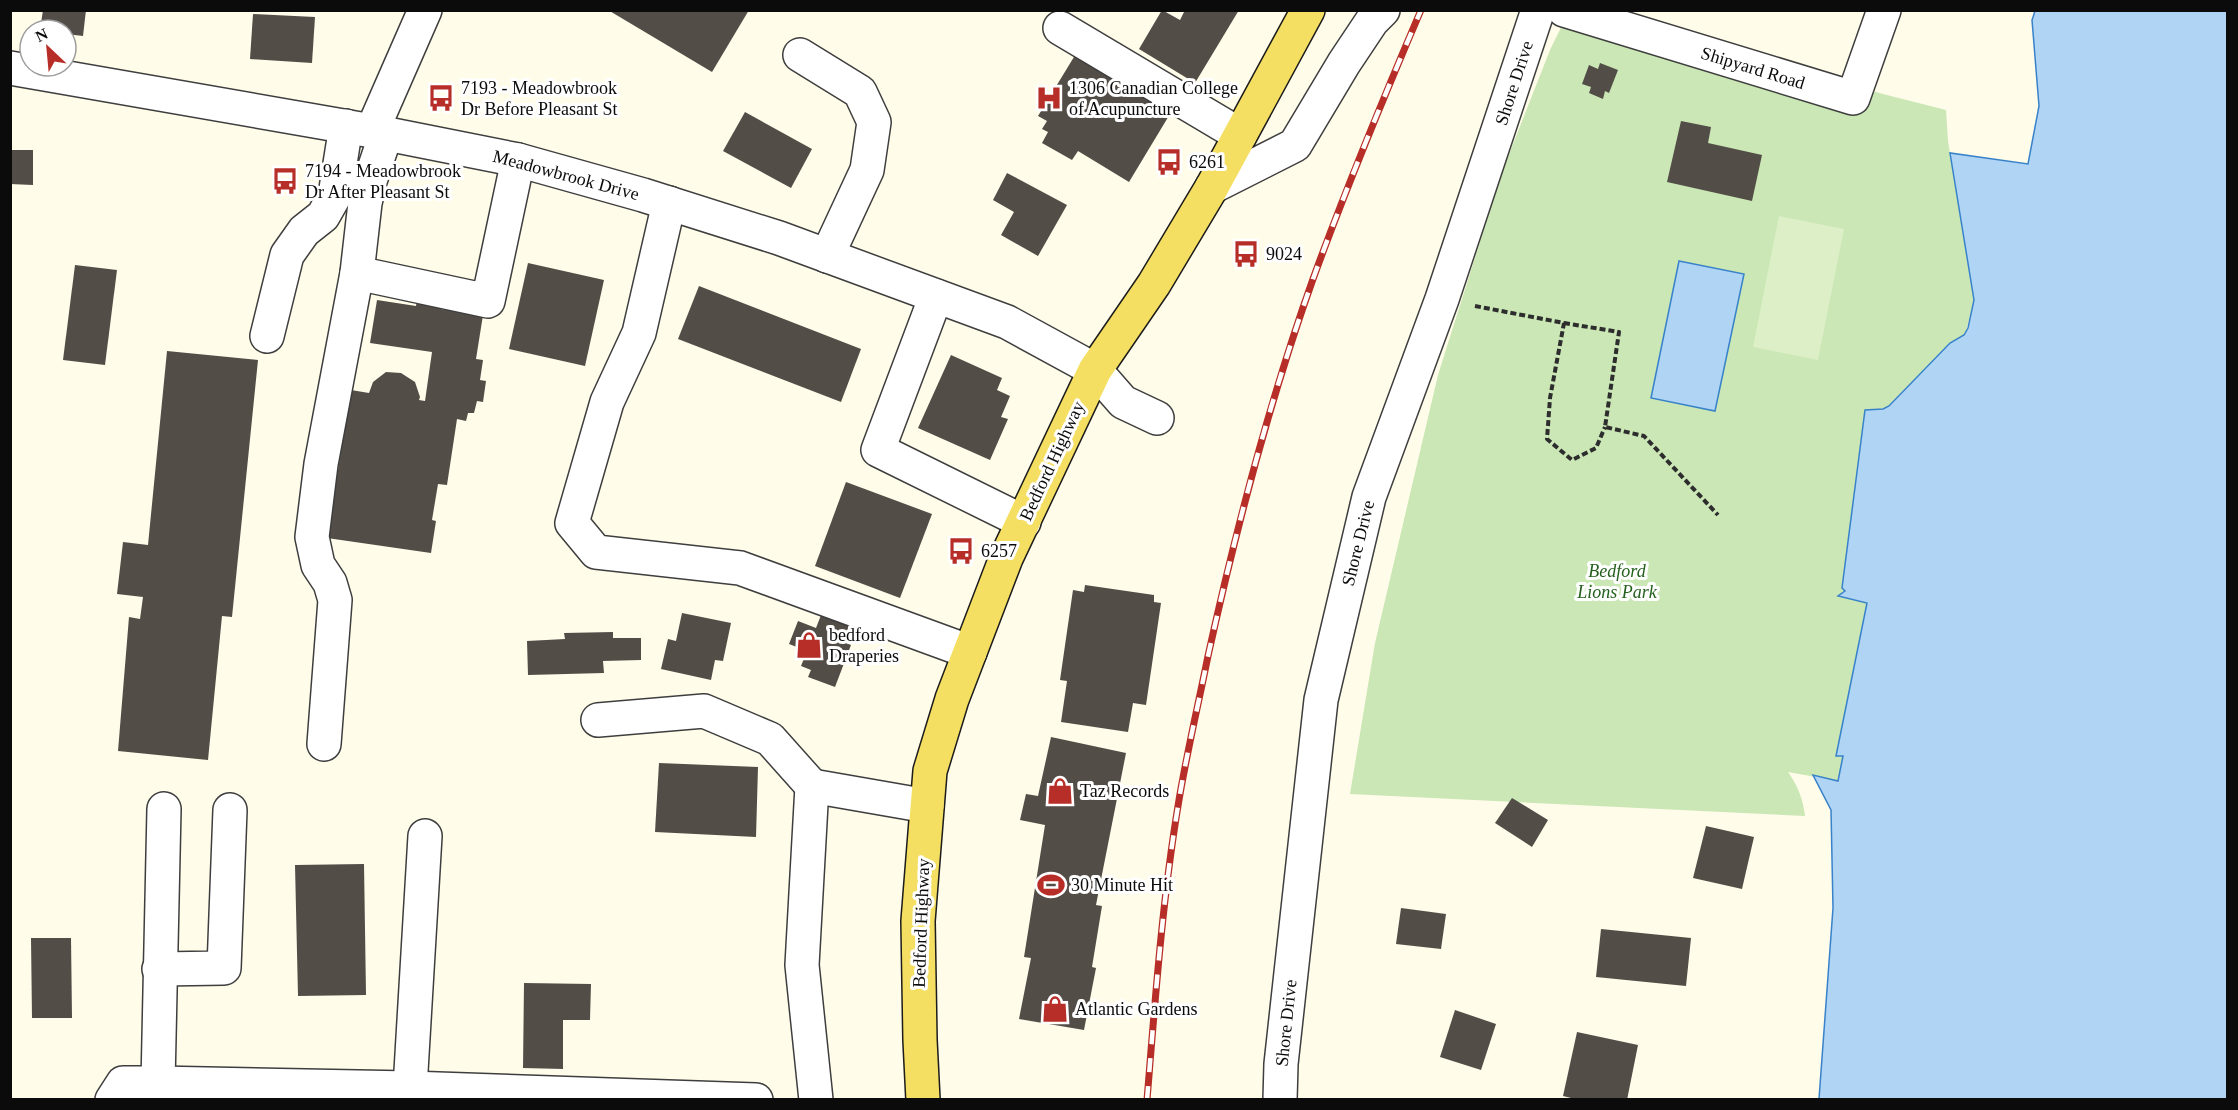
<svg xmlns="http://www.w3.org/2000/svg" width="2238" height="1110" font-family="Georgia,serif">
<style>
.green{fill:#cae7b5}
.pitch{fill:#ddefc6}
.water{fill:#b0d4f4;stroke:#3882ca;stroke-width:1.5}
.building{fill:#534d48}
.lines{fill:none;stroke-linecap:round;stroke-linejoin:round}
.minor-casing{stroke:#3e3e3e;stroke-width:36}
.major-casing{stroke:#1c1c1c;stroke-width:36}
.path{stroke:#2d2d2d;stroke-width:4;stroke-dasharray:6 3;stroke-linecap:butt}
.minor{stroke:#fff;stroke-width:33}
.major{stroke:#f5df62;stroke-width:33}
.rail-casing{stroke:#b72d27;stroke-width:7}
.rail{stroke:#fff;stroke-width:4.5;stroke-dasharray:14;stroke-linecap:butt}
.labels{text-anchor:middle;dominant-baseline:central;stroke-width:6;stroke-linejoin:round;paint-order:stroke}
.street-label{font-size:18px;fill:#0b0b0b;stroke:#fff}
.poi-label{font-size:18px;fill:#0b0b0b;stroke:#fff;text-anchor:start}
.park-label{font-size:18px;font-style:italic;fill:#25601e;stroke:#fff}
</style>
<rect width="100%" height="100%" fill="#fffce9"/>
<path class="green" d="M1569,11h25l289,83 63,16 2,31 26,159 -9,35 -15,8 -61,63 -6,3 -18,1 -19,181 -7,5 28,7 -31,153h7l-5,25 -50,-9c10,14 15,27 17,44l-455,-22 25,-151 63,-268 64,-203 48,-122z"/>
<polygon class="pitch" points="1779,216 1844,229 1818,360 1753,347"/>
<g class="water">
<polygon points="2035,11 2227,11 2227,1099 1819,1099 1833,908 1831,810 1813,775 1838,781 1843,756 1836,756 1867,603 1838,596 1845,591 1842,588 1865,410 1883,409 1889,406 1950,343 1964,335 1968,328 1974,300 1950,153 2028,164 2039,106 2032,20"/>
<polygon points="1679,261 1744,274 1715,411 1651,398"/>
</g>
<g class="building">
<polygon points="43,10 86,10 83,36 66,34 66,30 40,30"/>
<polygon points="608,10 749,10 712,72"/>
<polygon points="1162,10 1180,20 1185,10 1239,10 1195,83 1139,49"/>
<polygon points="253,14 315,17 312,63 250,59"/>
<polygon points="1077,52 1173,109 1129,182 1078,151 1072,160 1042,143 1048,132 1042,129 1047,121 1038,116"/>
<polygon points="1600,63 1618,70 1609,93 1605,91 1603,99 1589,93 1591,87 1582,84 1589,65 1598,69"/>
<polygon points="745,112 812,149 791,188 723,151"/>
<polygon points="1681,121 1711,127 1708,143 1762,155 1752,201 1667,182"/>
<polygon points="10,150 33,150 33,185 10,184"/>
<polygon points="1007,173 1067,205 1038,256 1001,235 1014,212 993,200"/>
<polygon points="528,263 604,280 585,366 509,349"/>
<polygon points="75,265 117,270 105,365 63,360"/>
<polygon points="699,286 861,349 841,402 678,339"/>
<polygon points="417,299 442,304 441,309 483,315 476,359 483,360 480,380 486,381 483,402 477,401 474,413 468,413 466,421 457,419 447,485 438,484 432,520 436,521 431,553 327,538 351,390 369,393 373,382 386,372 401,373 415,382 420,397 419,400 425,401 432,352 370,343 377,300 416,306"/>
<polygon points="167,351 258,360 232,617 222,616 208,760 118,751 129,617 140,619 143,597 117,594 123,542 148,545"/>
<polygon points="951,355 1002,378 997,390 1010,396 1001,417 1008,419 990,460 918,428"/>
<polygon points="846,482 932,514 900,598 815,566"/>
<polygon points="1085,585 1154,595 1154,602 1161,603 1146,705 1133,703 1128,732 1061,722 1067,681 1060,680 1073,590 1084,592"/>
<polygon points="823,610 851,621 843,642 851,645 835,687 808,677 811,670 801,666 807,651 789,644 798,621 816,628"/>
<polygon points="682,613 731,623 723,661 715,660 711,680 661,669 668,639 676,641"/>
<polygon points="613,632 613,638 641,638 641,660 603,661 604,673 528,675 527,641 565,639 564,633"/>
<polygon points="1051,737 1126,753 1096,905 1102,906 1092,967 1096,968 1084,1030 1019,1019 1031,958 1024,957 1045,825 1020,820 1026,794 1038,796"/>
<polygon points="659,763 758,767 756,837 655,832"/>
<polygon points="1512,798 1548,820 1532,847 1495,823"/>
<polygon points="1706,826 1754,837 1742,889 1693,878"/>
<polygon points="364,864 366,995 298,996 295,865"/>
<polygon points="1401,908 1446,914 1441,949 1396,944"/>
<polygon points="1601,929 1691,938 1686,986 1596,977"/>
<polygon points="31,938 71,938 72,1018 32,1018"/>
<polygon points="524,983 591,984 590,1020 563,1020 563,1069 523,1068"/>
<polygon points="1455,1010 1496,1024 1481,1070 1440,1057"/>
<polygon points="1577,1032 1638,1045 1627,1100 1579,1100 1563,1096"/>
</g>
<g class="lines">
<defs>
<g id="minor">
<polyline points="1564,10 1853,98 1884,10"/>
<polyline points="1060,28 1240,135"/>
<polyline points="800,55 860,92 874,122 867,170 827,256"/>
<polyline points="10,68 372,131 518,160 643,195 779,238 1007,322 1095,370 1123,402 1157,418"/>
<polyline points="372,131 425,10"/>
<polyline points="1212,187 1295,145 1344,63 1372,21 1383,10"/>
<polyline points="669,203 639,333 607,402 572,523 596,552 740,568 970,652"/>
<polyline points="357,273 488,301 518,160"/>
<polyline points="936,296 878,450 1024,522"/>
<polyline points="267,336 287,255 304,231 323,216 335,195 346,126"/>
<polyline points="598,720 704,711 770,739 812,786"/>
<polyline points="324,744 335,600 330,583 318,565 312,537 321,464 357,273 365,203 370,181 386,134"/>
<polyline points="159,969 224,968 230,810"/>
<polyline points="158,1083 164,809"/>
<polyline points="410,1088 425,836"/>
<polyline points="112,1100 123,1083 158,1083 410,1088 756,1100"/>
<polyline points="816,1100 802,965 812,786 927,806"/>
<polyline points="1280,1100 1281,1064 1321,700 1369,497 1442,299 1538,10"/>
</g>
<polyline id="major" points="923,1100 920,1040 918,921 930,771 952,699 1006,558 1095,370 1154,284 1212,187 1308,10"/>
</defs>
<use href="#minor" class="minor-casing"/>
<use href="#major" class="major-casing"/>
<g class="path">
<polyline points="1475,306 1564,323 1550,398 1547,439 1572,460 1596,448 1605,427"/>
<polyline points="1564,323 1619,332 1605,427 1644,436 1718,515"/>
</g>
<use href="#minor" class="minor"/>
<use href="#major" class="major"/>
<defs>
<path id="rail" d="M1147,1100c8,-98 15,-197 31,-294 8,-50 20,-100 30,-150 28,-127 61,-254 105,-377 33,-91 70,-180 108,-269"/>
</defs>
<use href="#rail" class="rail-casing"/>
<use href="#rail" class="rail"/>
</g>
<defs>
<symbol id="bus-bare" viewBox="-9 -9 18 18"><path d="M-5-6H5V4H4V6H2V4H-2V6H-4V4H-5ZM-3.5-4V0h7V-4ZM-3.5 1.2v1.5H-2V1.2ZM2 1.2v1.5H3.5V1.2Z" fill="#b72d27" stroke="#fff" stroke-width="2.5" paint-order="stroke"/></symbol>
<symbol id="hospital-bare" viewBox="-9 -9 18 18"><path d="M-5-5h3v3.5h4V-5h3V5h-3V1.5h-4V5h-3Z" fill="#b72d27" stroke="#fff" stroke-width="2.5" paint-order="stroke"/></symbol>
<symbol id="shop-bare" viewBox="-9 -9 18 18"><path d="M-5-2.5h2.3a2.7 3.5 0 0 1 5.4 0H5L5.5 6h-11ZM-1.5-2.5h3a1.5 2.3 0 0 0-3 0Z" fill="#b72d27" stroke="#fff" stroke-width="2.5" paint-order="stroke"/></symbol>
<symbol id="stadium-bare" viewBox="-9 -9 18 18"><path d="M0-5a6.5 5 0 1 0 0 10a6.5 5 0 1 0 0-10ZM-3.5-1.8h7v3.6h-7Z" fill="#b72d27" stroke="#fff" stroke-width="2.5" paint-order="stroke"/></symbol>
</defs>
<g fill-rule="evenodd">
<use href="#bus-bare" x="422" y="79" width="38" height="38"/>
<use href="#hospital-bare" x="1030" y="79" width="38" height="38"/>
<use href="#bus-bare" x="1150" y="143" width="38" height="38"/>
<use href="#bus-bare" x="266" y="162" width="38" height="38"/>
<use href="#bus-bare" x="1227" y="235" width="38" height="38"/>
<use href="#bus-bare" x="942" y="532" width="38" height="38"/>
<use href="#shop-bare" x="790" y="626" width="38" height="38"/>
<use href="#shop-bare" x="1041" y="772" width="38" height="38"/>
<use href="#stadium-bare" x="1032" y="866" width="38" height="38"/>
<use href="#shop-bare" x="1036" y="990" width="38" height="38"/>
</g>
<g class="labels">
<g class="street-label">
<text transform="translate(1753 68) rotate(17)">Shipyard Road</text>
<text transform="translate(1514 83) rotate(-72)">Shore Drive</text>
<text transform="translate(566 175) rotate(15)">Meadowbrook Drive</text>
<text transform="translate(1052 461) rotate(-65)">Bedford Highway</text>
<text transform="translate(1358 543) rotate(-76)">Shore Drive</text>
<text transform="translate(921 923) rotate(-88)">Bedford Highway</text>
<text transform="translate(1286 1023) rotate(-84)">Shore Drive</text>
</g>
<g class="poi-label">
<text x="461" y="88">7193 - Meadowbrook<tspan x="461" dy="21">Dr Before Pleasant St</tspan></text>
<text x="1069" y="88">1306 Canadian College<tspan x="1069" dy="21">of Acupuncture</tspan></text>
<text x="1189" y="162">6261</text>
<text x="305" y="171">7194 - Meadowbrook<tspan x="305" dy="21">Dr After Pleasant St</tspan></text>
<text x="1266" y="254">9024</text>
<text x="981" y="551">6257</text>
<text x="829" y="635">bedford<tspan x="829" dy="21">Draperies</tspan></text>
<text x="1080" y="791">Taz Records</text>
<text x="1071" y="885">30 Minute Hit</text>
<text x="1075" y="1009">Atlantic Gardens</text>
</g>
<g class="park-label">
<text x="1617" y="571">Bedford<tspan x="1617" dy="21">Lions Park</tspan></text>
</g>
</g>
<rect width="2238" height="1110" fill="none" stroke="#0b0b0b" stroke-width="24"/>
<g transform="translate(48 48) rotate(334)"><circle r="28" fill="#ffffff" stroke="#9d9d9d" stroke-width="1.5"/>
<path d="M0-4.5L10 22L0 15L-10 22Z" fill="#b72d27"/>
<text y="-9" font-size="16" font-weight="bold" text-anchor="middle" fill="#0b0b0b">N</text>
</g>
</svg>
